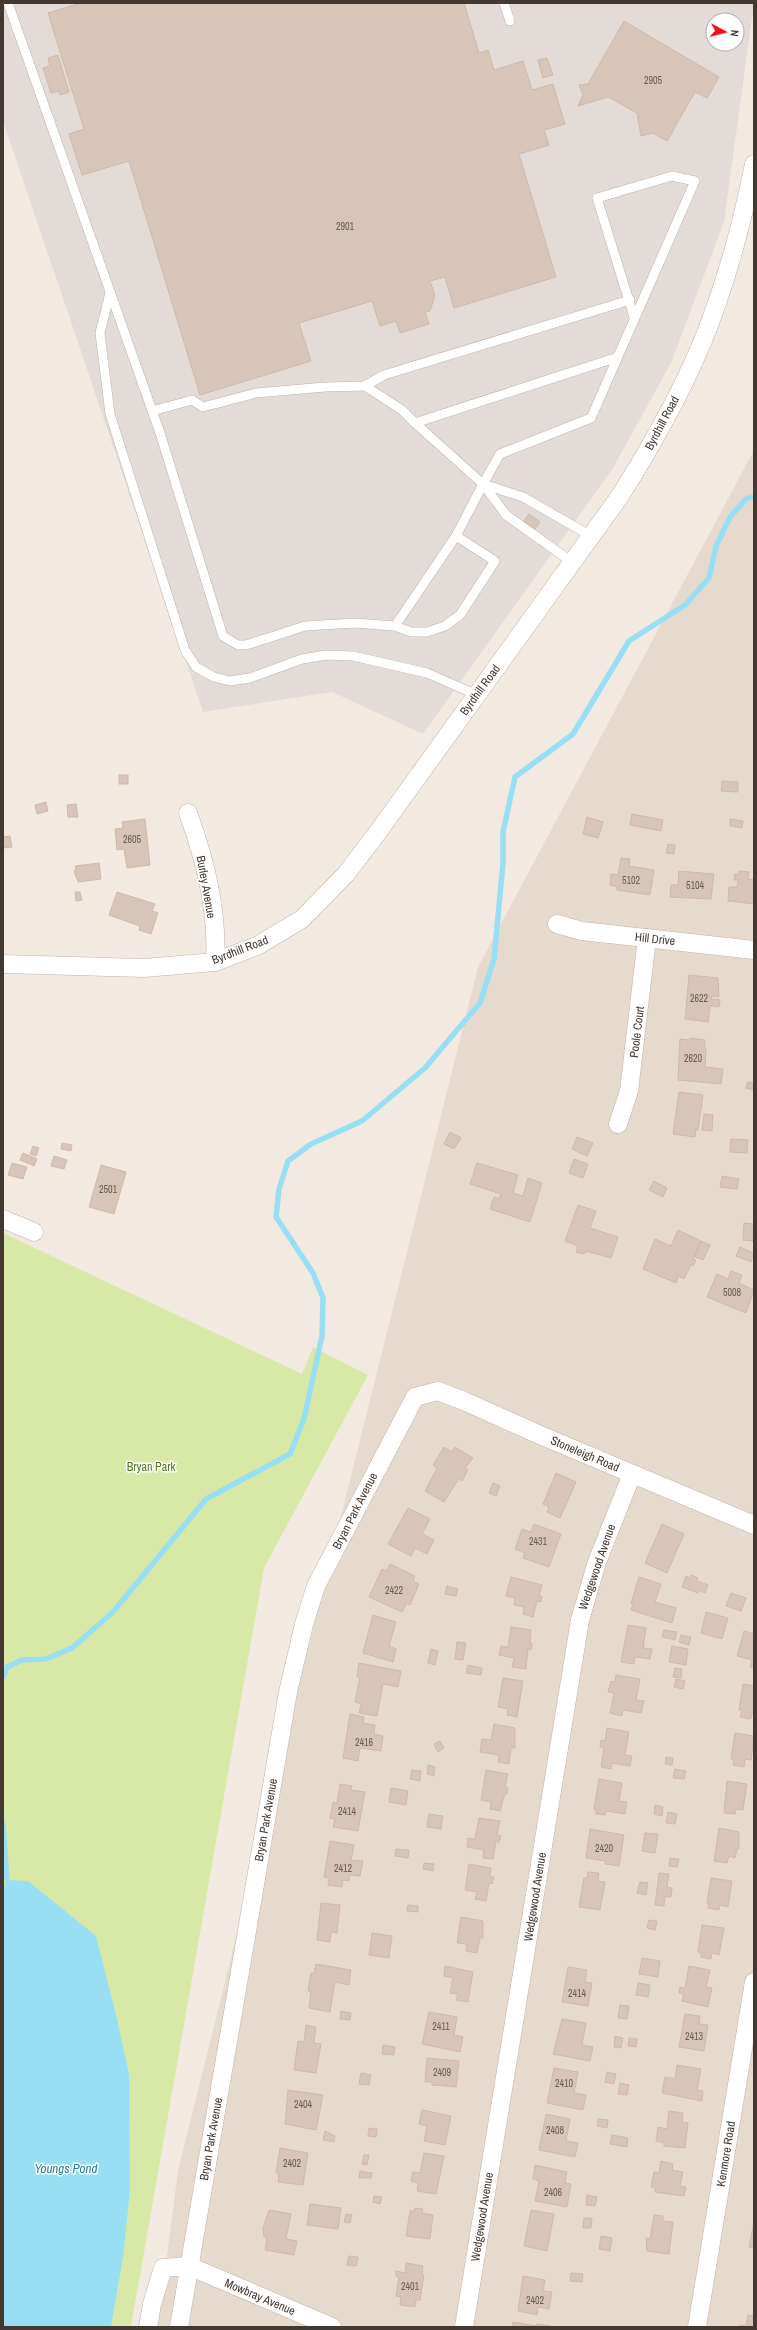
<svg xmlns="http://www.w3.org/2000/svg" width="757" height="2330" font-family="'Archivo Narrow',sans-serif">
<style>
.residential{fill:#e6dacf}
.industrial{fill:#e3dbd7;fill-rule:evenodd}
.green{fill:#d8e9a7}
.water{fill:#99dff3}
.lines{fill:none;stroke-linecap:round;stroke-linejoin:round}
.stream{stroke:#99dff3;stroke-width:5.5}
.building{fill:#d7c5b9;stroke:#cfb9a9}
.service-casing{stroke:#c0b2a7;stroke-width:10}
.minor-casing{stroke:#c0b2a7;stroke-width:19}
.service{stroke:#fff;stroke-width:9}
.minor{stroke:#fff;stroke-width:18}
.labels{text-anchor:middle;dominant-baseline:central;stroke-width:3;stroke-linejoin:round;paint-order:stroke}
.number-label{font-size:10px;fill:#685c54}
.street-label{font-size:12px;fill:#433932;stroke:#fff}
.park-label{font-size:12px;fill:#527623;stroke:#fff}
.water-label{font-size:13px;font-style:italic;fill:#247f9b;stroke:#fff}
</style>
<rect width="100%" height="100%" fill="#f2eae1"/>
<polygon class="residential" points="754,450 754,2327 158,2327 178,2170 478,967"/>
<path class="industrial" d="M3,3h751l-30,219 -53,141 -58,105 -190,266 -91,-42 -129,20 -200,-591zM713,20h24v24h-24z"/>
<polygon class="green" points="3,1233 302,1374 313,1347 368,1375 264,1568 131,2327 3,2327"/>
<polygon class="water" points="7,1880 28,1881 96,1936 117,2019 129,2074 130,2190 123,2257 111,2327 3,2327 3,1888"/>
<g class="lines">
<g class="stream">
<polyline points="3,1677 7,1667 22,1660 46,1659 72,1648 113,1612 206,1499 290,1454 304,1419 322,1336 323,1298 313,1273 276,1217 279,1189 288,1161 311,1144 362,1121 425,1068 480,1003 494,959 503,863 503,832 515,777 573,734 629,641 685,605 709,578 716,546 730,517 746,499 754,496"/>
<polyline points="3,1824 7,1880"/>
</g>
</g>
<g class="building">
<polygon points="81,3 464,3 479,53 488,50 494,70 523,61 532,90 553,84 565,124 544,130 549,145 519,154 556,277 454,308 445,277 430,281 435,295 430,311 425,312 429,324 400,333 396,321 380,326 372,301 299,323 311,361 200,395 129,161 82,175 69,134 84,129 48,13"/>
<polygon points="624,21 719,77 707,98 695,92 667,141 653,133 641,136 637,113 608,97 578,106 583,95 579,85 588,84"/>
<polygon points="58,55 69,92 60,95 59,91 51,93 43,68 50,66 48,58"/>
<polygon points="547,58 553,75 543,78 538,60"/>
<polygon points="529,514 540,522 535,529 524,521"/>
<rect x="119" y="775" width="9" height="9"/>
<polygon points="722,781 738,782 738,792 721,791"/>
<polygon points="46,802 48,811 37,814 35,805"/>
<polygon points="76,804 78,817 68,817 67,805"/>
<polygon points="632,814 663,820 661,831 630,825"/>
<polygon points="587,817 603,822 598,838 583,834"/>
<polygon points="145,819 150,865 127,868 124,849 117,850 115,829 123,828 122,822"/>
<polygon points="730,819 743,821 742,828 730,826"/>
<polygon points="10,836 12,847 3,848 3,837"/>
<polygon points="668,844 675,845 674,854 666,853"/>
<polygon points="621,858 630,859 629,866 654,870 650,895 617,890 617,887 610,885 611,874 618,875"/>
<polygon points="99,863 101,879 78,882 74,871 76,870 75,866"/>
<polygon points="679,871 714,874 711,899 670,897 671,885 678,885"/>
<polygon points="739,871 749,872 748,879 754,880 754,904 728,901 729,887 737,887 738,880 734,880 735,874 739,874"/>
<polygon points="75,892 80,892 82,900 76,901"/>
<polygon points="117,892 155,904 152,911 158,913 151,934 139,930 140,926 109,915"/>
<polygon points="689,975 718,978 719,997 712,996 711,999 720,1000 719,1007 710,1006 708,1022 685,1019"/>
<polygon points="690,1038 705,1040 704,1048 706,1048 705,1067 723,1069 721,1084 678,1080 680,1039 690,1040"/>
<polygon points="748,1082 754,1083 753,1090 746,1088"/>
<polygon points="679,1092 703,1095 698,1130 696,1129 695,1137 673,1134"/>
<polygon points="704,1114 713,1115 712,1131 702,1130"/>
<polygon points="450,1132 461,1138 454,1149 444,1144"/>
<polygon points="577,1137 593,1143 587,1156 572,1149"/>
<polygon points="731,1139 748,1140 747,1153 730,1152"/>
<polygon points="62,1143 72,1145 71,1151 61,1149"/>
<polygon points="33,1146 39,1148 36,1156 30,1154"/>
<polygon points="23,1153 37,1159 34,1166 20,1160"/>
<polygon points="54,1156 67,1160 64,1169 51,1166"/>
<polygon points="574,1159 588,1164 583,1178 569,1173"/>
<polygon points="12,1163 27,1167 23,1179 8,1175"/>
<polygon points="477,1163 518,1175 513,1193 523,1196 528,1178 542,1183 530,1222 490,1209 494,1197 499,1199 501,1194 470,1184"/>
<polygon points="101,1165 126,1172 114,1214 89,1207"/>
<polygon points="722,1176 739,1179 737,1189 720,1187"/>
<polygon points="654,1181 667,1188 663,1197 649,1190"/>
<polygon points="578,1205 596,1211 590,1228 618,1237 611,1258 586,1251 584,1254 576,1252 578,1246 565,1241"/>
<polygon points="744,1223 754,1224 753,1241 743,1240"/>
<polygon points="678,1230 701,1241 693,1259 696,1260 693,1266 691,1265 684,1279 678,1276 676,1283 643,1269 655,1239 671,1246"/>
<polygon points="701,1241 710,1245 703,1260 695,1257"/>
<polygon points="740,1247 754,1253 751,1262 736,1256"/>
<polygon points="731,1271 742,1275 739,1283 754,1290 746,1313 707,1297 717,1274 728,1279"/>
<polygon points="444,1447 452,1452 455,1447 473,1458 465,1468 468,1470 462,1481 459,1479 456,1483 444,1502 425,1491 435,1472 437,1468 433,1465"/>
<polygon points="556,1473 576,1482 560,1518 547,1512 549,1507 543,1504"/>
<polygon points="493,1483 500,1486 496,1496 489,1493"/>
<polygon points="408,1508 430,1519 422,1534 434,1540 427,1554 415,1548 411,1556 388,1544"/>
<polygon points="534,1524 561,1534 549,1567 523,1558 525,1553 515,1549 522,1529 531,1532"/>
<polygon points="662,1524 684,1534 667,1573 645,1563"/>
<polygon points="390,1564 415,1576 413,1581 419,1584 410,1605 407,1603 402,1612 369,1597 382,1569 387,1571"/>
<polygon points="691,1575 698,1578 697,1581 708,1585 705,1593 699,1590 698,1593 682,1587 686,1576 690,1578"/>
<polygon points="511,1577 542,1585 539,1596 542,1596 541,1602 537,1601 533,1617 523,1614 524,1607 514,1605 515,1598 506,1596"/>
<polygon points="639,1577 661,1584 655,1602 676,1608 672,1623 631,1610 633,1604 631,1603"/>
<polygon points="447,1586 458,1589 456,1596 445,1594"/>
<polygon points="731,1593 746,1598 741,1611 726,1606"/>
<polygon points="706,1612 728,1618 722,1639 701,1633"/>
<polygon points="373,1615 396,1622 389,1646 396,1649 393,1662 363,1653"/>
<polygon points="628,1625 646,1628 643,1648 652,1649 650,1659 635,1657 634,1664 621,1662"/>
<polygon points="511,1627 531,1630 530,1643 532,1644 531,1650 528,1649 526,1669 512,1667 514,1658 499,1655 501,1646 508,1647"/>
<polygon points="664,1630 677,1632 675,1640 662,1637"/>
<polygon points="744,1631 754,1634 754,1668 750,1667 752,1660 737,1656"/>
<polygon points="681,1635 691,1637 689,1645 679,1642"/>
<polygon points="457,1642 466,1643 463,1660 455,1659"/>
<polygon points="672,1646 688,1649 686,1665 669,1662"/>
<polygon points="431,1649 438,1651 435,1665 428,1663"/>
<polygon points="359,1663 401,1671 398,1687 383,1684 377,1716 359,1713 361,1704 355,1702 360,1677 357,1677"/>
<polygon points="468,1665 482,1668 481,1675 466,1673"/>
<polygon points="675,1668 682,1669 681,1678 673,1677"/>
<polygon points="616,1675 640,1679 636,1700 644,1701 641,1713 623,1710 622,1716 610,1713 614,1693 608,1692 611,1681 615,1682"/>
<polygon points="503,1678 523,1681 517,1717 507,1715 508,1709 498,1707"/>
<polygon points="676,1679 685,1681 683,1689 674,1687"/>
<polygon points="743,1684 754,1686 754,1713 752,1713 751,1719 740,1717 742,1711 739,1710"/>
<polygon points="350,1714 364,1717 363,1723 375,1725 374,1734 383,1736 381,1751 360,1748 358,1761 343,1758"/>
<polygon points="494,1724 515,1728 515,1748 511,1748 509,1764 498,1762 499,1755 480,1752 482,1739 491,1740"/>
<polygon points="607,1728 629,1732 625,1755 632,1756 630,1766 612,1763 611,1769 601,1767 604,1748 600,1747 601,1740 605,1741"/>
<polygon points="735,1733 754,1736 751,1760 745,1759 744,1767 733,1765 734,1759 731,1759"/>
<polygon points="440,1741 444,1748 438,1752 434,1744"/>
<polygon points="666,1757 673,1758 672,1765 665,1764"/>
<polygon points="428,1765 435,1767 434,1776 427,1774"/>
<polygon points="675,1769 686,1771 684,1779 673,1778"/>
<polygon points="412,1770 421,1771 420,1781 410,1779"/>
<polygon points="486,1770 508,1774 505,1787 508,1788 507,1794 505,1793 500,1811 490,1809 491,1802 481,1800"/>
<polygon points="599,1779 622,1783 619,1801 627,1802 625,1814 606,1811 605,1815 596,1814 596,1810 594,1809"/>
<polygon points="727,1781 747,1784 743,1810 736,1809 735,1814 724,1813"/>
<polygon points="340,1784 352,1786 351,1790 365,1792 358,1831 333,1827 335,1819 330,1818 333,1802 337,1803"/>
<polygon points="391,1788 408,1791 406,1805 389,1802"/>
<polygon points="655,1805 663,1807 662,1816 654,1814"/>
<polygon points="668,1812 677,1814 675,1824 666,1823"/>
<polygon points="429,1814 443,1816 441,1829 427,1827"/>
<polygon points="479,1818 500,1821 497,1835 501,1836 499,1842 496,1842 493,1859 483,1858 484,1850 467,1847 468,1838 475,1839"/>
<polygon points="719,1828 739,1832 739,1849 737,1849 735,1858 729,1856 727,1863 714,1861"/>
<polygon points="590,1829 624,1835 619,1866 605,1864 606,1861 586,1858"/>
<polygon points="645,1833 658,1834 655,1853 642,1851"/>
<polygon points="330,1841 354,1845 351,1860 363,1861 360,1876 350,1875 349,1881 343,1880 342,1887 328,1885 329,1878 324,1877"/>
<polygon points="396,1849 409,1850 408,1858 395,1856"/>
<polygon points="670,1858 679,1859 677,1867 669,1866"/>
<polygon points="424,1863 434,1864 433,1871 423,1869"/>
<polygon points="469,1864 491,1868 490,1876 494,1877 492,1884 489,1883 486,1901 475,1899 477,1892 465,1890"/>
<polygon points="588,1872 599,1873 598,1881 605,1882 600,1910 579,1907 584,1878 587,1878"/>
<polygon points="659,1873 669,1874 667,1887 672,1888 671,1897 665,1897 664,1906 655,1905"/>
<polygon points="711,1878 732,1881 728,1907 720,1905 719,1910 708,1908 709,1903 707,1903"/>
<polygon points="640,1882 648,1883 646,1895 637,1893"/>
<polygon points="321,1903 340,1905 337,1933 331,1932 330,1942 317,1940"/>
<polygon points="408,1905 418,1906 418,1912 407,1911"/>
<polygon points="461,1917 483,1921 483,1938 480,1938 477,1953 466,1951 467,1944 457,1943"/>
<polygon points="649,1920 657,1921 655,1930 647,1928"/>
<polygon points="702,1925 724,1928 719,1955 712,1953 711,1959 701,1957 701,1953 698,1952"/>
<polygon points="372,1933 392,1936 389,1958 369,1955"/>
<polygon points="642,1958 660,1961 658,1977 639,1974"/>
<polygon points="316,1964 351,1970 349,1985 335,1982 330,2012 309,2008 311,1991 308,1991 311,1973 314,1973"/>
<polygon points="445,1966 473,1972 468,2002 456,2000 458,1994 450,1993 453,1978 444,1976"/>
<polygon points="689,1966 710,1970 706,1987 712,1988 708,2007 682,2001 684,1994 679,1993 680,1987 685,1988"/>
<polygon points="568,1967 587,1970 585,1982 592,1983 588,2006 562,2002"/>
<polygon points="638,1983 650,1985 648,1997 636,1995"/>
<polygon points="620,2005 629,2006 627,2019 618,2018"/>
<polygon points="341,2011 351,2013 350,2020 340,2019"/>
<polygon points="429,2012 457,2017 454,2035 463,2037 460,2052 422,2044"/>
<polygon points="685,2014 700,2016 699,2024 708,2025 704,2051 679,2047"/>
<polygon points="562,2019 586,2023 582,2045 593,2047 590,2061 553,2054"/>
<polygon points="306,2025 316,2027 314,2043 321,2044 316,2073 294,2070 298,2041 304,2042"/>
<polygon points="615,2036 623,2038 621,2048 614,2047"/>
<polygon points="629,2038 637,2039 636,2047 628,2046"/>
<polygon points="383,2045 395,2047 394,2055 382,2054"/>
<polygon points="427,2058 459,2061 456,2087 432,2085 432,2082 425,2082"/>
<polygon points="677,2065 701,2069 697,2090 703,2091 702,2101 662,2093 665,2077 675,2079"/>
<polygon points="554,2068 578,2072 574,2093 586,2095 583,2110 547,2103"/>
<polygon points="607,2072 616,2074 614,2084 605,2082"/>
<polygon points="361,2073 371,2075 369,2085 359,2084"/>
<polygon points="620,2083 629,2085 627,2095 618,2094"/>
<polygon points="288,2090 323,2095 316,2130 285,2124"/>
<polygon points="422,2110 451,2116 445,2145 424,2141 427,2126 419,2124"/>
<polygon points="669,2111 683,2113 682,2122 688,2123 685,2148 664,2146 664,2143 656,2141 658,2127 667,2129"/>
<polygon points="546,2114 570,2119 566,2141 578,2143 575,2157 539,2150"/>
<polygon points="598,2119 608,2120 607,2128 597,2126"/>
<polygon points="369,2128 377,2129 376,2137 368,2136"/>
<polygon points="325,2131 335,2136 334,2142 323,2140"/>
<polygon points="612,2135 628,2138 627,2147 610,2144"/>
<polygon points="280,2148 308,2153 303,2185 278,2182 279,2173 276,2173"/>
<polygon points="424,2153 444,2156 436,2194 417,2191 418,2183 411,2181 413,2172 420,2173"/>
<polygon points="364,2155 369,2155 367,2165 362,2164"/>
<polygon points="661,2161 673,2164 672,2170 683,2172 680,2186 686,2187 684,2196 655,2192 655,2188 651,2187 654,2172 659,2173"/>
<polygon points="535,2165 567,2172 565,2183 571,2184 567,2207 535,2201 539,2181 533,2179"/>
<polygon points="360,2171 372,2173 371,2178 359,2178"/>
<polygon points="587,2195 597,2197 595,2206 586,2205"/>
<polygon points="374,2196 382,2197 380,2204 373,2202"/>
<polygon points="310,2204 341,2208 338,2229 307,2225"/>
<polygon points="415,2208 423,2209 422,2213 433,2215 430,2239 406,2236 410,2211 414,2211"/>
<polygon points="269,2210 291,2214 286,2239 297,2241 294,2255 265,2250 267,2237 264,2237 263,2228"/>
<polygon points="531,2210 554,2214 547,2251 524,2246"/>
<polygon points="346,2214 352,2215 350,2223 344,2222"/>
<polygon points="654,2215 663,2216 663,2221 673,2222 669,2254 647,2251 646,2238 650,2239"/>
<polygon points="584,2218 592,2218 591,2228 583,2228"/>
<polygon points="754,2222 754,2248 749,2247"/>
<polygon points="601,2236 612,2238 610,2251 599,2249"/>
<polygon points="349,2256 358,2257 356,2266 347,2265"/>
<polygon points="406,2263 423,2266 422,2275 424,2275 420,2300 416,2300 415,2307 400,2305 401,2297 396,2296 399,2277 396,2276 396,2271 405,2273"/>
<polygon points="571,2273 583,2274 582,2282 570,2281"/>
<polygon points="523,2276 545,2280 543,2291 552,2292 549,2309 538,2307 537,2315 518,2311"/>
<polygon points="754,2306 754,2327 740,2327 740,2325 746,2326 748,2315 753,2316"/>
<polygon points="513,2322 536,2326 537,2324 550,2326 512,2327"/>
</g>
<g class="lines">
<defs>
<g id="service">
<polyline points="8,3 160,433 223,636 238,645 246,645 305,626 355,623 395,626 411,632 427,632 445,626 460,615 495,561 456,536 483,484"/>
<polyline points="504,3 510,21"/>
<polyline points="110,293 100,333 110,414 185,650 196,667 214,677 230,681 250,678 302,659 326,655 353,656 427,673 477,695"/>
<path d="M618,357l-203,66 68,61 17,-30 91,-36c35,-79 69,-158 104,-237l-23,-5 -75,22 37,119"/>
<polyline points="152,411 192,400 203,407 256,393 325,387 365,386"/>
<polyline points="415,423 402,410 365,386 384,375 630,300"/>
<polyline points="483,484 523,497 591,536"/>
<polyline points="483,484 506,515 572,562"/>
<polyline points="395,626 456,536"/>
</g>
<g id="minor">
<path d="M188,813c17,46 30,100 27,149"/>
<polyline points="557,924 582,931 754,950"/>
<path d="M3,964l141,4 71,-6 42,-16 45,-27 44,-45 32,-42 242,-336c34,-54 65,-109 88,-168 20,-53 35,-108 46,-164"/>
<polyline points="618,1124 629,1091 647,938"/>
<polyline points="3,1219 34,1232"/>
<polyline points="148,2327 152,2304 163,2268 189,2266 332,2327"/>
<polyline points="179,2327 288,1692 304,1624 316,1586 415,1397 438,1391 464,1401 540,1435 754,1525"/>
<polyline points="464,2327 580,1620 597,1562 632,1474"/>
<polyline points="697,2327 754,1982"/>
</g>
</defs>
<use href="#service" class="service-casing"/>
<use href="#minor" class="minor-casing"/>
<use href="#service" class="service"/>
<use href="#minor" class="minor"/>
</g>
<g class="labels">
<g class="number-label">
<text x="653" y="80">2905</text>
<text x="345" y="226">2901</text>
<text x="132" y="839">2605</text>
<text x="631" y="880">5102</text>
<text x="695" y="885">5104</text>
<text x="699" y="998">2622</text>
<text x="693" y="1058">2620</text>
<text x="108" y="1189">2501</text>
<text x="732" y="1292">5008</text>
<text x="538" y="1541">2431</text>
<text x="394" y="1590">2422</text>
<text x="364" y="1742">2416</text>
<text x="347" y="1811">2414</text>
<text x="604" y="1848">2420</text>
<text x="343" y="1868">2412</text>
<text x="577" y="1993">2414</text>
<text x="441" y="2026">2411</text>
<text x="694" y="2036">2413</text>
<text x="442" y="2072">2409</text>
<text x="564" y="2083">2410</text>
<text x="303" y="2104">2404</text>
<text x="555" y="2130">2408</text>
<text x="292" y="2163">2402</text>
<text x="553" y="2192">2406</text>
<text x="410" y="2286">2401</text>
<text x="535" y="2300">2402</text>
</g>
<g class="street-label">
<text transform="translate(662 423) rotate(-62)">Byrdhill Road</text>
<text transform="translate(480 690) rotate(-54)">Byrdhill Road</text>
<text transform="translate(206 887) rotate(80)">Burley Avenue</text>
<text transform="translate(655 939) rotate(6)">Hill Drive</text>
<text transform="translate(240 950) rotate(-21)">Byrdhill Road</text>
<text transform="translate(637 1032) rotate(-83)">Poole Court</text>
<text transform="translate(585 1454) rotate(23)">Stoneleigh Road</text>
<text transform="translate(355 1511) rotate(-63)">Bryan Park Avenue</text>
<text transform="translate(597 1567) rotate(-71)">Wedgewood Avenue</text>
<text transform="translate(266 1820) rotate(-80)">Bryan Park Avenue</text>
<text transform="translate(535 1897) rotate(-81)">Wedgewood Avenue</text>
<text transform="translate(211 2139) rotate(-80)">Bryan Park Avenue</text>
<text transform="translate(726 2154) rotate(-81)">Kenmore Road</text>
<text transform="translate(482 2217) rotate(-81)">Wedgewood Avenue</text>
<text transform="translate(260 2297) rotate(23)">Mowbray Avenue</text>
</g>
<g class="park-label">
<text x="151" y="1467">Bryan Park</text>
</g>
<g class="water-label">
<text x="66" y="2168">Youngs Pond</text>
</g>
</g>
<rect width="757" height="2330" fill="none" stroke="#433932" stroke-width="8"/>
<g transform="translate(725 32) rotate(97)"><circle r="19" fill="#ffffff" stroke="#b4b0ad"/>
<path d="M0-3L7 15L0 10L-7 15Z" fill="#ff0b14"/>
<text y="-6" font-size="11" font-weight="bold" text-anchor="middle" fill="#433932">N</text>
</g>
</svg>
